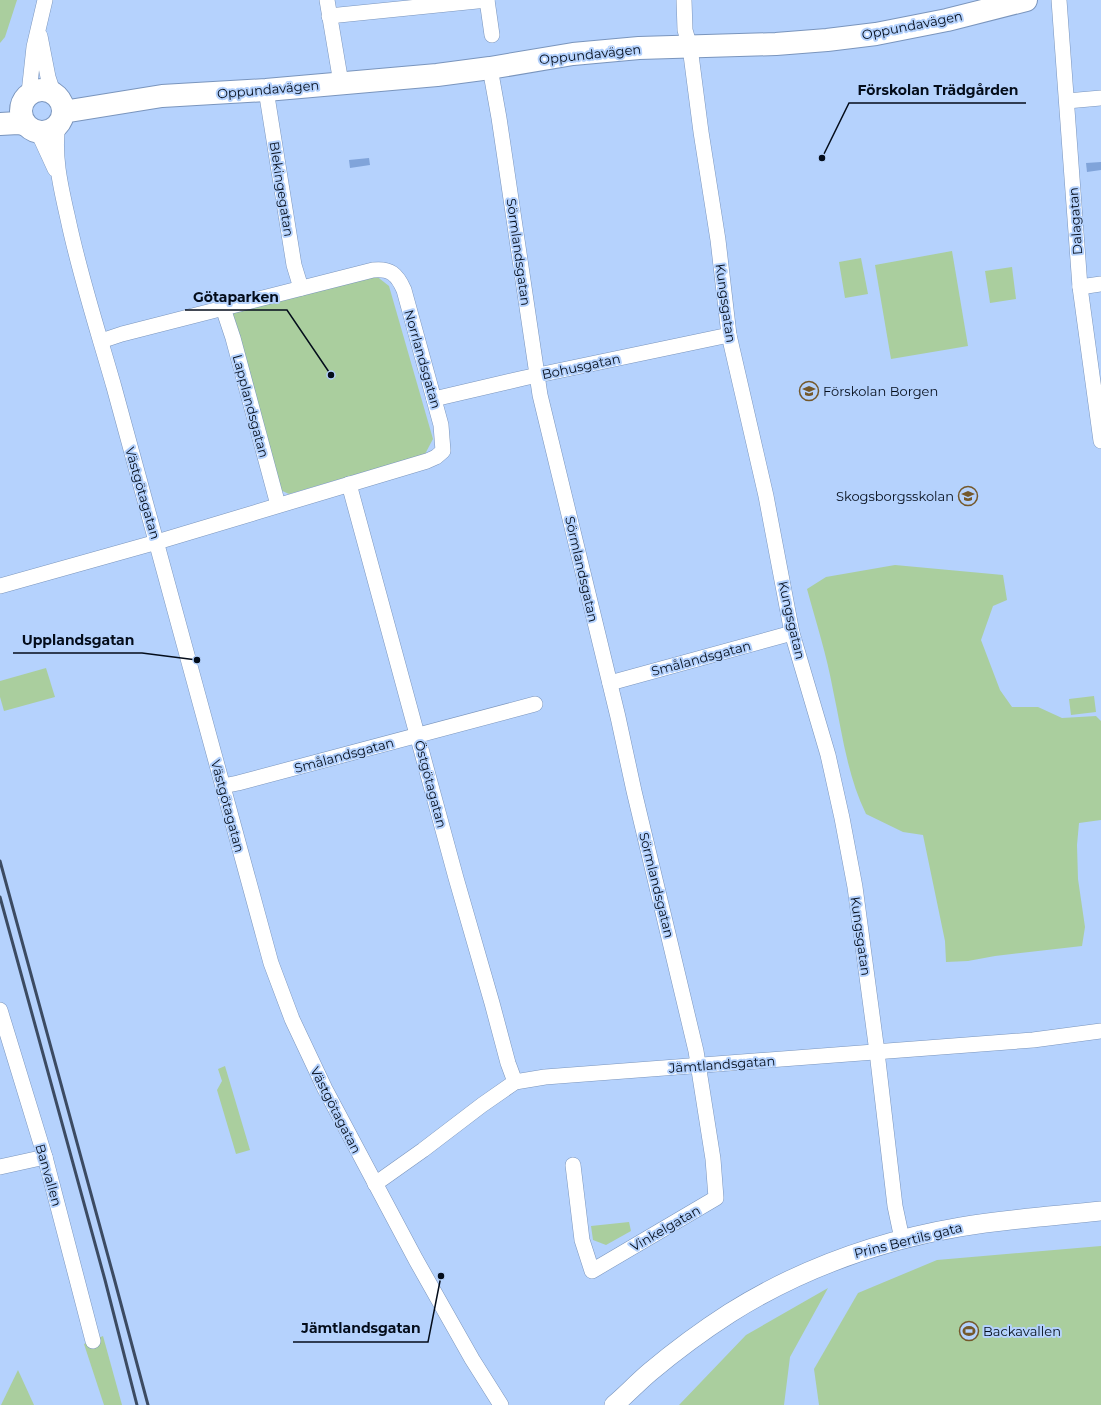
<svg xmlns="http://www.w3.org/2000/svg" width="1101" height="1405" font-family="Montserrat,sans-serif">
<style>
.green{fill:#aace9e}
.water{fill:#80a4da}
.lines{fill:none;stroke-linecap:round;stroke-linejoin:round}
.minor-casing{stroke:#7a95bd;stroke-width:16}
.tertiary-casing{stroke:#7a95bd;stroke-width:20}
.secondary-casing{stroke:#7a95bd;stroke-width:24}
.minor{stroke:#fff;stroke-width:15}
.tertiary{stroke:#fff;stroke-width:19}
.secondary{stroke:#fff;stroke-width:22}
.rail{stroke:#3c4b62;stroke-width:3}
.labels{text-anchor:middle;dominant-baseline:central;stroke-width:4;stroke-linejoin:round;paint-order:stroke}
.street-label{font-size:13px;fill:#040d1b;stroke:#b5d2fd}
.poi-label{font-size:13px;fill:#040d1b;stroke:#b5d2fd;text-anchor:start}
.leader{fill:none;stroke:#040d1b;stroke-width:1.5}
.callout-dot{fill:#040d1b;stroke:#b5d2fd;stroke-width:1.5}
.callout-label{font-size:14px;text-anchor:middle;font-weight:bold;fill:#040d1b;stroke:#b5d2fd;stroke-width:4;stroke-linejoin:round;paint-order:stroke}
</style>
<rect width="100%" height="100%" fill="#b5d2fd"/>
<g class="green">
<polygon points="0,0 17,0 5,37 0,43"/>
<polygon points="952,251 968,346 891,359 875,265"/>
<polygon points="861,258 868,294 845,298 839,262"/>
<polygon points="1012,267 1016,299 990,303 985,271"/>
<polygon points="375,275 389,286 433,439 425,454 289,494 278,489 228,311"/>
<path d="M895,565l108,10 4,25 -14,6 -12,34 19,50 12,17h26l24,11 34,-2 5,5v99l-22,3 -2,22 1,34 7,48 -3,19 -87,10 -27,5 -22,1 -1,-21 -22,-106 -20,-3 -37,-18c-19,-39 -24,-82 -33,-124 -6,-34 -17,-68 -26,-101l19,-12z"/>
<polygon points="46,668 55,697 4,711 0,697 0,681"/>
<polygon points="1094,696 1096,712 1071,715 1069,699"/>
<polygon points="225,1066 250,1150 236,1154 217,1090 222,1081 218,1069"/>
<polygon points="629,1222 631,1231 606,1245 593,1240 591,1226"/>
<polygon points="1101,1246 1101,1405 819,1405 814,1369 858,1293 937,1260"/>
<polygon points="828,1288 790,1357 784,1405 679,1405 746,1335"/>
<polygon points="103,1336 122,1405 104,1405 84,1344"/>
<polygon points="18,1370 34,1405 1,1405"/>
</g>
<g class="water">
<polygon points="369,158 370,165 350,168 349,160"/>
<polygon points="1101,162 1101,170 1087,172 1086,163"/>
</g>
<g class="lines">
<defs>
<g id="minor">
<polyline points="327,0 341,83"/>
<polyline points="487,0 492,35"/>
<polyline points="684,0 685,30 690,47 701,132 718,240 729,335 766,496 792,633 828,755 842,818 855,887 877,1052 895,1206 902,1239"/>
<polyline points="1059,0 1080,287 1101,441"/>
<polyline points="329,16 487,0"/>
<polyline points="40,36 48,77 53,92"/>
<polyline points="490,68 499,118 540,395 618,717 634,791 696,1051 713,1159 716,1198 592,1271 582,1240 573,1165"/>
<polyline points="266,90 294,265 301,288"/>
<polyline points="29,93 34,47 45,0"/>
<polyline points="1067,101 1101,98"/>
<path d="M58,124c-5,32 3,64 10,95 12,57 30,112 46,168 52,192 105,384 157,576l21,56 33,70 91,171 56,99 29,46"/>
<polyline points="38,132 55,169"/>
<polyline points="1080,287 1101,284"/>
<polyline points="223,308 233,338 278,505"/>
<polyline points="434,399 524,378 729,335"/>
<polyline points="349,484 456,878 492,1003 508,1063 515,1082"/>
<path d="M0,586l157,-44 270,-81 9,-4 7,-6 -2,-26 -37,-135c-7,-16 -14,-22 -31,-20l-251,64 -21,7"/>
<polyline points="610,683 792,633"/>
<polyline points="223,786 238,783 535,704"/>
<polyline points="0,1010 45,1157 93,1341"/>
<polyline points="0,1167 45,1157"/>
<polyline points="375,1184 423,1150 482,1105 515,1082 545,1077 1033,1040 1101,1031"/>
</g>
<path id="tertiary" d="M614,1405c12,-10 23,-22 36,-33 25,-21 52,-41 80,-59 70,-44 148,-72 230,-86 46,-8 94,-11 141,-16"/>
<g id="secondary">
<circle cx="42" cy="111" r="21"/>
<polyline points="63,112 162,96 266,90 437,75 490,68 573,54 639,48 776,44 827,40 876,34 947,20 1026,0"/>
<polyline points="0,124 18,123 25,124"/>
</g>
</defs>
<use href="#minor" class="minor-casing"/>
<use href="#tertiary" class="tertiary-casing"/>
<use href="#secondary" class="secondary-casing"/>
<use href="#minor" class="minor"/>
<use href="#tertiary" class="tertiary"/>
<use href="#secondary" class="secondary"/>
<g class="rail">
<polyline points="0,861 114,1278 148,1405"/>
<polyline points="0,897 105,1280 137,1405"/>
</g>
</g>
<defs>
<symbol id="school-ring" viewBox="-11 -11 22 22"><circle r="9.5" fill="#b5d2fd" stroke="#74582b" stroke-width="1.5"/><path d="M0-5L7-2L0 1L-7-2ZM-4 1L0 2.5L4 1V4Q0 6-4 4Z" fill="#74582b"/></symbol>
<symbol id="stadium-ring" viewBox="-11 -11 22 22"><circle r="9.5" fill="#b5d2fd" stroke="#74582b" stroke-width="1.5"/><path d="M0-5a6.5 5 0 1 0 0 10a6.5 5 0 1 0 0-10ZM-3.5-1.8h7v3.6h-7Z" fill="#74582b"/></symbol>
</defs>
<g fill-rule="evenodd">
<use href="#school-ring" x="798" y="380" width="22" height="22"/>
<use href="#school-ring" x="957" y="485" width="22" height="22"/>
<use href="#stadium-ring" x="958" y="1320" width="22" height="22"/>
</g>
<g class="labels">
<g class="street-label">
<text transform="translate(912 25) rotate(-11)">Oppundavägen</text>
<text transform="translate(590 54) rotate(-6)">Oppundavägen</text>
<text transform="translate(268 89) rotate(-5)">Oppundavägen</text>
<text transform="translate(282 189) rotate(81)">Blekingegatan</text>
<text transform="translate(1075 221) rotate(-94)">Dalagatan</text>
<text transform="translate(519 252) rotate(82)">Sörmlandsgatan</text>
<text transform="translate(726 303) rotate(82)">Kungsgatan</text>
<text transform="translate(423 359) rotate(74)">Norrlandsgatan</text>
<text transform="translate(581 366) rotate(-12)">Bohusgatan</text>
<text transform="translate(251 406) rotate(75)">Lapplandsgatan</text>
<text transform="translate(143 493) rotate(74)">Västgötagatan</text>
<text transform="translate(582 569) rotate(77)">Sörmlandsgatan</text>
<text transform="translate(792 620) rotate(77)">Kungsgatan</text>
<text transform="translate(701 658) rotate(-15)">Smålandsgatan</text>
<text transform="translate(344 755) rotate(-15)">Smålandsgatan</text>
<text transform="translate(431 784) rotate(75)">Östgötagatan</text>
<text transform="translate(228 806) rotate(75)">Västgötagatan</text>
<text transform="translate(657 885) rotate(76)">Sörmlandsgatan</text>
<text transform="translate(861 936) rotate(82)">Kungsgatan</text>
<text transform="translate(722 1064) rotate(-4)">Jämtlandsgatan</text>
<text transform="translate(336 1110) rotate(63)">Västgötagatan</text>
<text transform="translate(49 1175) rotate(74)">Banvallen</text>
<text transform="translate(665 1228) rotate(-30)">Vinkelgatan</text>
<text transform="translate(908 1240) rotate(-14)">Prins Bertils gata</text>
</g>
<g class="poi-label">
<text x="823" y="391">Förskolan Borgen</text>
<text x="954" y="496" text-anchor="end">Skogsborgsskolan</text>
<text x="983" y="1331">Backavallen</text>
</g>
</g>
<path class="leader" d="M822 158L849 103H1026M331 375L287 310H185M197 660L142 653H13M441 1276L428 1342H293"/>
<g class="callout-dot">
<circle cx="822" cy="158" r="4"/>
<circle cx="331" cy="375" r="4"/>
<circle cx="197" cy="660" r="4"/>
<circle cx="441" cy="1276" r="4"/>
</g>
<g class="callout-label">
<text x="938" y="95">Förskolan Trädgården</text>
<text x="236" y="302">Götaparken</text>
<text x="78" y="645">Upplandsgatan</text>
<text x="361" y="1333">Jämtlandsgatan</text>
</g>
</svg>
